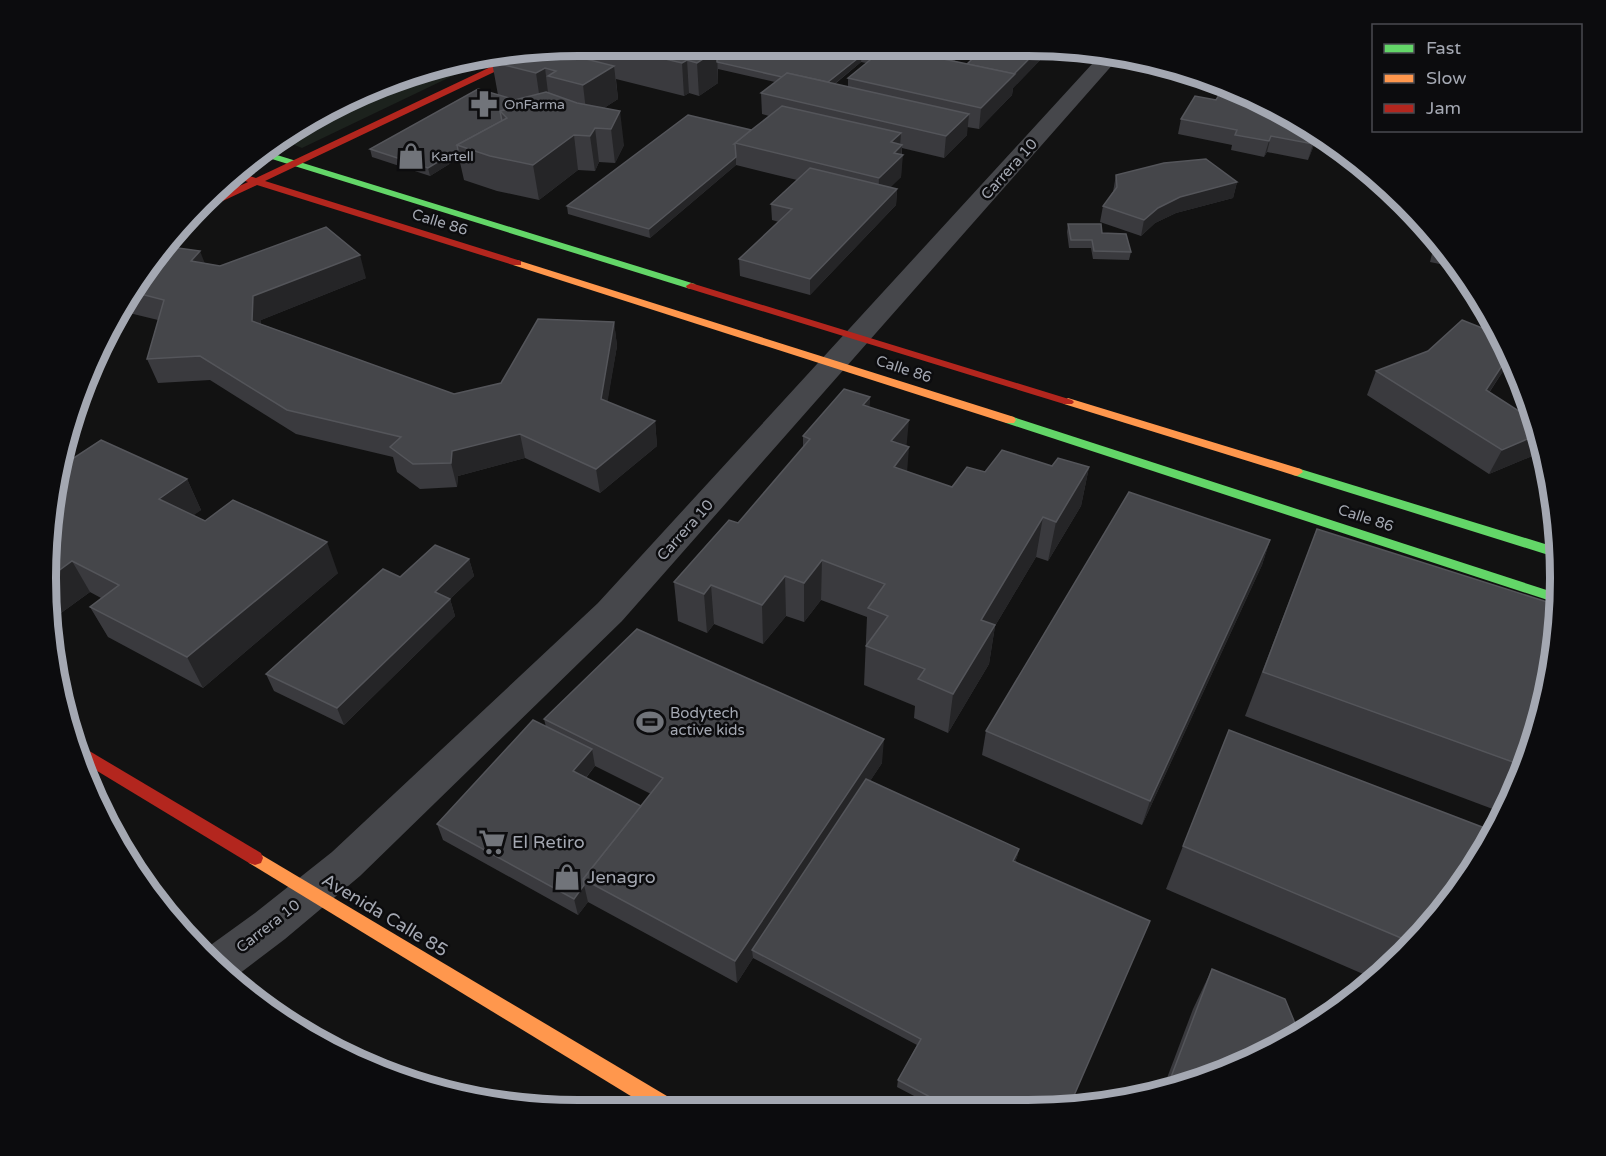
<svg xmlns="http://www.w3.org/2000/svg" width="1606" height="1156" font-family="'Varela Round',sans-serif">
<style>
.green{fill:#1c221d}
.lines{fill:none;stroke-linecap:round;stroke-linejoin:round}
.street{fill:#46474b;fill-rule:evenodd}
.fast{fill:#63d668;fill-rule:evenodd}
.slow{fill:#ff974d;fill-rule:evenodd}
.jam{fill:#b3261e;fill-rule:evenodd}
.wall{fill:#3a3a3e;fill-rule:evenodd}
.shaded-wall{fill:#252527}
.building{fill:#45464a;stroke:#54555a;stroke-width:1.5}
.labels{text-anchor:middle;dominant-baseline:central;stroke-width:5;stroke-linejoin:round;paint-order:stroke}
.far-poi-label{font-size:14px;fill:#a4a8b2;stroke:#0c0c0e;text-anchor:start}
.street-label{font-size:15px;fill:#a4a8b2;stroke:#0c0c0e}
.poi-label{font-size:15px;fill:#a4a8b2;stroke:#0c0c0e;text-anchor:start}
.near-poi-label{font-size:18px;fill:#a4a8b2;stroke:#0c0c0e;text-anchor:start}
.near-street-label{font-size:18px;fill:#a4a8b2;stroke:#0c0c0e}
.rim{fill:none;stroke:#a4a8b2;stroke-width:8}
</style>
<rect width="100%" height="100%" fill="#121212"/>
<polygon class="green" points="494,56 302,148 282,140 449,62"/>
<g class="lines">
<polygon class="street" points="1103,52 1122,54 622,621 360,876 285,939 231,980 201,952 255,913 332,852 598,603"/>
<g class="fast">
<polygon points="264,151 695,284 696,286 691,289 687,288 259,155"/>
<polygon points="1010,416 1559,594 1560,604 1006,423 1004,420"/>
<polygon points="1297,468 1558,548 1558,558 1293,475 1291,472"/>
</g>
<g class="slow">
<polygon points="517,260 1014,417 1016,420 1014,423 1006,423 513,265 513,261"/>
<polygon points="1068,398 1301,469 1303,472 1297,476 1293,475 1064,404 1062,402"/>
<polygon points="255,851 677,1102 680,1109 652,1109 249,863 247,858 249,853"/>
</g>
<g class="jam">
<polygon points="532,51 532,54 265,181 521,261 521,265 513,265 257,185 199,212 194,212 205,202 248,182 234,177 239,173 256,178 522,52"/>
<polygon points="691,283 1072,400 1074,402 1072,404 1064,404 687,288 686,286"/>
<polygon points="80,747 86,749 261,853 263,858 261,863 255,865 249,863 84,763"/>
</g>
</g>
<g class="wall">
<path d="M577,45h394l-17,16 13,3 80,-11 -34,35 -1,7 -33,34 -12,-2v8l-23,23 -42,-10 -1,29 -11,10 7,2 -1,16 -86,90 -70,-19 -1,-17 40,-37 -7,-2 -1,-16 26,-24 -61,-15 -86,73 -82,-24 -1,-8 184,-76 18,-14 -7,-2 -1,-21 14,-11 -57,-13v14l-19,13 -10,-3 -5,3 -68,-17 2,20 -14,9 20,37 -9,18 -16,-1 -4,9 -17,-1 -39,30 -42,-9 -33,-11 -5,-22 -29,18 -58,-19 -2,-8 128,-54 -6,-33 3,-1 -1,-5 84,1zM861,62l5,1 -18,15v9l-13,-3z"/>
<polygon points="1181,119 1318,135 1308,160 1267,152 1264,157 1231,150 1232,145 1178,134"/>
<polygon points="1116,175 1237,182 1233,198 1176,213 1155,223 1141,236 1100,222 1103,206 1113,192"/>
<polygon points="1068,224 1102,233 1131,252 1129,260 1093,259 1091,248 1069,248 1067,232"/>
<polygon points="1436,237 1459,268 1430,262"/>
<polygon points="164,246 205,263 220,266 366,278 261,320 261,324 454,394 501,383 614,322 617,346 607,402 655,421 657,446 600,493 525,458 458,476 457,487 420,489 397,472 393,457 296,434 210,380 158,383 147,359 158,320 121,311"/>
<polygon points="1500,335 1511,358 1507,365 1489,393 1537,454 1489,474 1367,395 1376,371"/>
<polygon points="870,397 869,407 907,446 907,472 952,487 985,472 1052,466 1089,467 1081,506 1048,561 1036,557 995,626 989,664 948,733 914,718 915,706 864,685 867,617 821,600 804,622 786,616 763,644 714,624 707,633 678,621 674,582 738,523 803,447 803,436"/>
<polygon points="187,479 201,510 193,515 205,521 338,573 203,688 108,637 90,607 101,598 90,592 61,613 50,607 50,508"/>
<polygon points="1317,529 1543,716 1506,814 1245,716"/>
<polygon points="1270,540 1262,565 1142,825 982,755 986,731"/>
<polygon points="469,559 474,576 450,599 455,616 344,725 274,691 266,674 400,577"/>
<path d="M544,719l338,44 -12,18 149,68 -2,8 -2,5 55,245h-135l-38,-20 1,-7 19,-35 -164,-87 -16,25 -149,-81 -10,13 -135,-75 -6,-16 109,-97zM595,766l56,28 -10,12 -55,-28z"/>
<polygon points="1183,846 1451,903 1377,980 1166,889"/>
<polygon points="1212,969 1263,1056 1164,1086 1193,1009"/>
</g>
<g class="shaded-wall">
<polygon points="709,45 712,45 717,50 718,83 699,96 697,63 706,47"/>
<polygon points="964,45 971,45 935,78 936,71"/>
<polygon points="1042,46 1048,47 1047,53 1013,88 1012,95 979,129 981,108"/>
<polygon points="862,55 861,62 823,93 824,86"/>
<polygon points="687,60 689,93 684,96 682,63"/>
<polygon points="614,66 618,99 587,119 583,85"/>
<polygon points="545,68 549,101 541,107 536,73"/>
<polygon points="620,111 624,145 615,163 611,129"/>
<polygon points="969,114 967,135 944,158 946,136"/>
<polygon points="595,128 599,162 595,171 590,136"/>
<polygon points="901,133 900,147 902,145 901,156 903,155 901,177 878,200 879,178 891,142"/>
<polygon points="574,135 578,170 539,200 533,165"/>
<polygon points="1317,135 1318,135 1308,160 1313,144"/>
<polygon points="1271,136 1267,152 1264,157 1269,141"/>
<polygon points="458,150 459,158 430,176 428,168"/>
<polygon points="736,157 736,165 650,238 649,229"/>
<polygon points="1237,182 1233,198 1176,213 1155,223 1141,236 1144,220 1158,208 1180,197"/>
<polygon points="897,189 896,205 810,295 810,279"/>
<polygon points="200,251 209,274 191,261"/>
<polygon points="360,255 366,278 261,320 260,344 252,321 253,296"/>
<polygon points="614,322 617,346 604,423 601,399"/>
<polygon points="1509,355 1511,358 1507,365 1474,415 1486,390"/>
<polygon points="870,397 868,436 863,405"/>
<polygon points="909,420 906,451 909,447 906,486 891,506 891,441"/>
<polygon points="655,421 657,446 600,493 596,469"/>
<polygon points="520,434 525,458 458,476 457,487 451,463 452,451"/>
<polygon points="1539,434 1542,445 1537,454 1489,474 1502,450"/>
<polygon points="1089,467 1081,506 1048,561 1056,522"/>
<polygon points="187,479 201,510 174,530 159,499"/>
<polygon points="1043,517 1036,557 995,626 989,664 948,733 953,694 981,620"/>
<polygon points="1270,540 1262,565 1142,825 1150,801"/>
<polygon points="327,542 338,573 203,688 187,657"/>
<polygon points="469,559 474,576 450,599 455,616 344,725 337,708 435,592"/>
<polygon points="822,560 821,600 804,622 804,583"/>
<polygon points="72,561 90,592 61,613 50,594 50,577"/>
<polygon points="785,576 786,616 763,644 762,605"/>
<polygon points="711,585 714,624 707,633 704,594"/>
<polygon points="884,739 882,763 757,952 752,950 753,958 737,983 735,961"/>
<polygon points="592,749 595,766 577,788 573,771"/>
<polygon points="1019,849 1017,857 1011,870 1013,861"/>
<polygon points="584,885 588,902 578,915 574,899"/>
</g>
<g class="building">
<polygon points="606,45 709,45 706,47 717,50 697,63 687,60 682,63"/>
<polygon points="712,45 964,45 948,60 886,47 873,57 862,55 828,82 787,73 782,77 717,62 717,50 712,49"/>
<polygon points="987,45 1028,45 1042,46 1014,74 967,64"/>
<polygon points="886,47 1015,74 981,108 848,78"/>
<polygon points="546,49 614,66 583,85 548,76 556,71 545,68 536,73 492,62 501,57 495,56"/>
<polygon points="787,73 969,114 946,136 761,93"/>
<polygon points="478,89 516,100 511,101 512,108 500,111 502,121 457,145 458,150 428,168 370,149"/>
<polygon points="546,92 577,103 620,111 611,129 595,128 590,136 574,135 533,165 490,156 457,145 507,118 500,111 517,107 511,101"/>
<polygon points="1219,95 1254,101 1295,117 1317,135 1313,144 1271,136 1269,141 1235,135 1237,130 1181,119 1195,96 1216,100"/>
<polygon points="782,106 901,133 891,142 902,145 894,153 903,155 879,178 735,143"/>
<polygon points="688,115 751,130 734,144 735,144 736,157 649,229 567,206"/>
<polygon points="1206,159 1237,182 1180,197 1158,208 1144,220 1103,206 1117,187 1116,175 1164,163"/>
<polygon points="810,168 897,189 810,279 739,259 792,209 771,204"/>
<polygon points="1068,224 1101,224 1102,233 1126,234 1131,252 1094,251 1092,240 1071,240"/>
<polygon points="326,227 360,255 253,296 252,321 454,394 501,383 538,319 614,322 601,399 655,421 596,469 520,434 452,451 451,463 413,464 390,447 401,437 287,410 200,356 147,359 164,300 133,292 164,246 200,251 191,261 220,266"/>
<polygon points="1438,239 1444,247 1436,246"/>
<polygon points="1462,320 1500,335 1509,355 1486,390 1536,422 1539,434 1502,450 1376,371 1428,351"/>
<polygon points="844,389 870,397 863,405 909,420 891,441 909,447 894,467 952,487 967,467 985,472 1002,450 1052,466 1058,458 1089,467 1056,522 1043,517 981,620 995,625 953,694 918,679 925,669 866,646 888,616 868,608 885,584 822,560 804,583 785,576 762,605 711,585 704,594 674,582 729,520 738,523 810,439 803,436"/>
<polygon points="101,440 187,479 159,499 205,521 233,500 327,542 187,657 90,607 119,585 72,561 50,577 50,508 63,465"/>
<polygon points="1129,492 1270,540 1150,801 986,731"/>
<polygon points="1317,529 1560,606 1560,613 1543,716 1524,766 1263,672"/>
<polygon points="435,545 469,559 435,592 450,599 337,708 266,674 383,569 400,577"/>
<polygon points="637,629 884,739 735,961 583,879 663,778 544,719"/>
<polygon points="533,720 592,749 573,771 641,806 583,879 584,885 574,899 437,824"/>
<polygon points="1229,730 1495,832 1451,903 1413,943 1183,846"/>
<polygon points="866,779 1019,849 1013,861 1150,921 1069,1107 949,1107 898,1080 921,1039 752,950"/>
<polygon points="1212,969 1285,999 1299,1033 1263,1056 1168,1085"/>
</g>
<defs>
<symbol id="pharmacy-bare" viewBox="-9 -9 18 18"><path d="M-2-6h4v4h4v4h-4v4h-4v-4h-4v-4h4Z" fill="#71747a" stroke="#0c0c0e" stroke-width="2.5" paint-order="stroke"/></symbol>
<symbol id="shop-bare" viewBox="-9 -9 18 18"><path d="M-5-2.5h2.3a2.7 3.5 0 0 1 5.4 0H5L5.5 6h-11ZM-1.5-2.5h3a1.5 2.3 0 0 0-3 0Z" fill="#71747a" stroke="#0c0c0e" stroke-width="2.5" paint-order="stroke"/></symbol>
<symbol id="stadium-bare" viewBox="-9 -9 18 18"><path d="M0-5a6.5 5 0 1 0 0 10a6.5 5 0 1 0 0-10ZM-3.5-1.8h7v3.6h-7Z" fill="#71747a" stroke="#0c0c0e" stroke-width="2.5" paint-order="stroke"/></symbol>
<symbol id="supermarket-bare" viewBox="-9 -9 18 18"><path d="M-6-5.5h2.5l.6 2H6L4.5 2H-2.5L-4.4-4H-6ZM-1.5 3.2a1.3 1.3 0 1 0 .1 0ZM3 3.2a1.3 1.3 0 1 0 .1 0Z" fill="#71747a" stroke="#0c0c0e" stroke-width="2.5" paint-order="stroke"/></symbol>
</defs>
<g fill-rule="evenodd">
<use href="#pharmacy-bare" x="465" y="85" width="38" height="38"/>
<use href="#shop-bare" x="392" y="137" width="38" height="38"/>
<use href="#stadium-bare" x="631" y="703" width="38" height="38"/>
<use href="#supermarket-bare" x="473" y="823" width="38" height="38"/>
<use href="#shop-bare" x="548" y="858" width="38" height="38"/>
</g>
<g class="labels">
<g class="far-poi-label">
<text x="504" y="104">OnFarma</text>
<text x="431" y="156">Kartell</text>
</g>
<g class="street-label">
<text transform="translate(1009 169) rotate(-48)">Carrera 10</text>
<text transform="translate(440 222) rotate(17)">Calle 86</text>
<text transform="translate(904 369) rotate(18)">Calle 86</text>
<text transform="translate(1366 518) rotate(18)">Calle 86</text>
<text transform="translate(685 530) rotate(-48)">Carrera 10</text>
<text transform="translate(268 926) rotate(-38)">Carrera 10</text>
</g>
<g class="poi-label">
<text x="670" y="713">Bodytech<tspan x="670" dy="17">active kids</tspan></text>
</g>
<g class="near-poi-label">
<text x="512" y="842">El Retiro</text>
<text x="587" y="877">Jenagro</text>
</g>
<g class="near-street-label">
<text transform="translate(385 915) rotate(31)">Avenida Calle 85</text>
</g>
</g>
<path d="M0 0H1606V1156H0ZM578 56H1028A522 522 0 0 1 1550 578V578A522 522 0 0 1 1028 1100H578A522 522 0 0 1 56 578V578A522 522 0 0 1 578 56Z" fill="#0c0c0e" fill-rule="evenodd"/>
<path class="rim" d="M578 56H1028A522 522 0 0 1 1550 578V578A522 522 0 0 1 1028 1100H578A522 522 0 0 1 56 578V578A522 522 0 0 1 578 56Z"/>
<rect x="1372" y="24" width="210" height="108" fill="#0c0c0e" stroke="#494a50" stroke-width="1.5"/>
<rect x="1384" y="44" width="30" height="9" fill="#63d668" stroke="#494a50" stroke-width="1.5"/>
<text x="1426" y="54" font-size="18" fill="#a4a8b2">Fast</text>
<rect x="1384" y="74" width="30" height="9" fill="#ff974d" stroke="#494a50" stroke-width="1.5"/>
<text x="1426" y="84" font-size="18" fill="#a4a8b2">Slow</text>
<rect x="1384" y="104" width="30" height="9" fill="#b3261e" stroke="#494a50" stroke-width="1.5"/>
<text x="1426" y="114" font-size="18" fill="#a4a8b2">Jam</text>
</svg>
